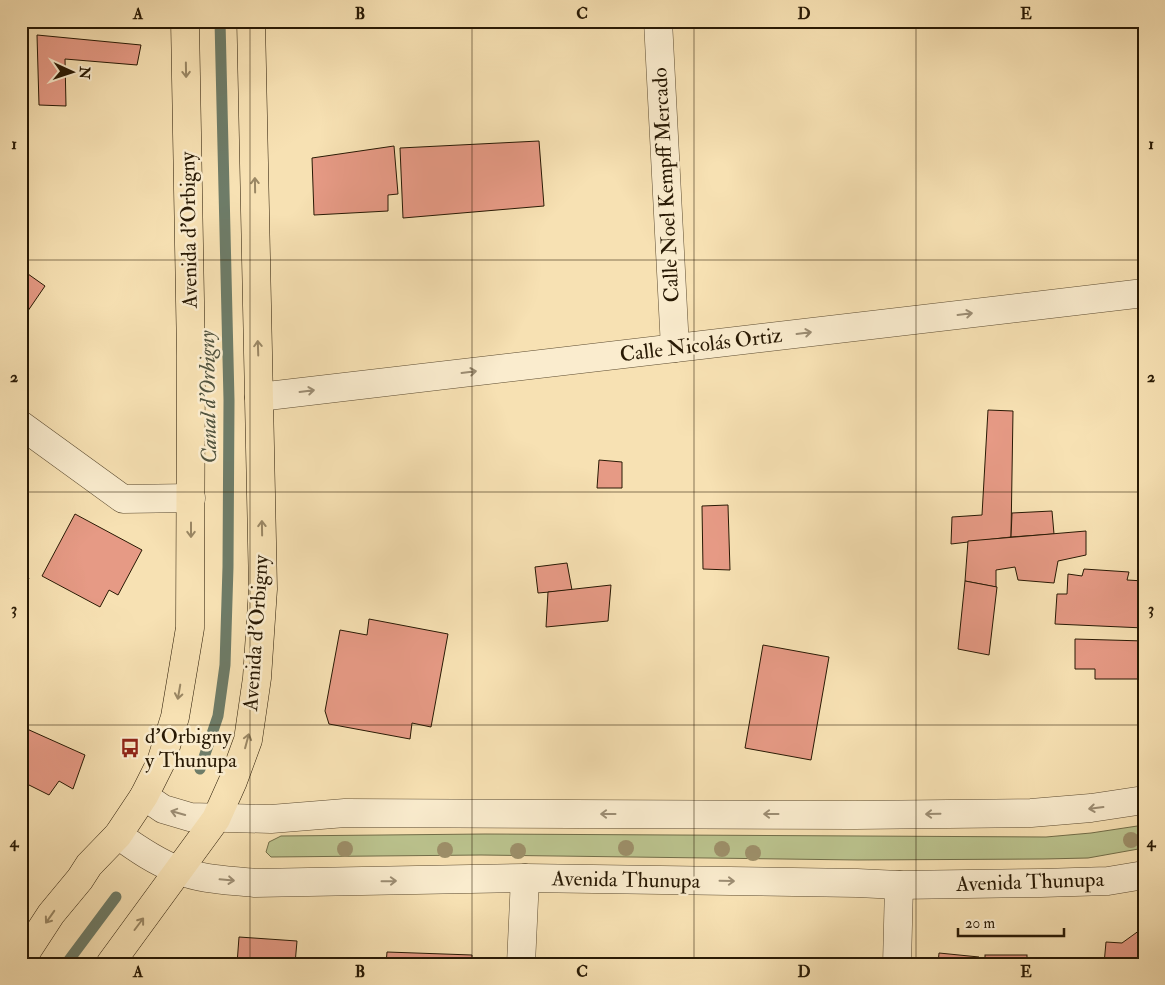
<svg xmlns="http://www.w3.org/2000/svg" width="1165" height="985" font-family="'IM FELL Double Pica',serif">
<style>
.green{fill:#bbc38e;stroke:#726e49}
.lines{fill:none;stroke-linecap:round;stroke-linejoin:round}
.stream{stroke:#6e7c68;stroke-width:11}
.building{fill:#e69a85;stroke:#281904}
.minor-casing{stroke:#5c4b30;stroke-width:29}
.major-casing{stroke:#281904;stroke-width:29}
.minor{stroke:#faecce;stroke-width:28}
.major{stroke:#f7e1b3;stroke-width:28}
.tree{fill:#9d8f69}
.oneway{stroke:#9a8764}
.oneway2{stroke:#9c8d73}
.grid{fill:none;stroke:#281904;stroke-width:1;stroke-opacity:0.55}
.labels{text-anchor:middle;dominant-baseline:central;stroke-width:5;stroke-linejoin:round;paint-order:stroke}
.street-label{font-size:21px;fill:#281904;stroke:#faecce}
.poi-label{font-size:21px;fill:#281904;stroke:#faecce;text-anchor:start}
.water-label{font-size:22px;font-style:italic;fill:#51533e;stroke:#faecce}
.neatline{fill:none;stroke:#281904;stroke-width:2}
.grid-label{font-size:16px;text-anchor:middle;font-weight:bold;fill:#281904}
</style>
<rect width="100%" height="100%" fill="#f7e1b3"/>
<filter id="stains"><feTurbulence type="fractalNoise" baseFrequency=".004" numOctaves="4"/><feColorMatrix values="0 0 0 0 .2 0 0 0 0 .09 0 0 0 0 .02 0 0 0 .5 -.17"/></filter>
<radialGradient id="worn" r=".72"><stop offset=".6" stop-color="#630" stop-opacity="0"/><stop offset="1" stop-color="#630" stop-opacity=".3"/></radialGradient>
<polygon class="green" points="1144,825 1144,848 1088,858 1043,859 858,860 481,855 271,857 266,852 269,842 281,836 485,834 1046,837 1091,833"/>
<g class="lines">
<g class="stream">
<polyline points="200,769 218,716 225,665 228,567 229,400 220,21"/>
<polyline points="66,964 116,897"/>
</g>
</g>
<g class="building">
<polygon points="37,35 141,45 137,65 65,59 66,106 39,105"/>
<polygon points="539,141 544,206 403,218 400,148"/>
<polygon points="394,146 398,194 388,195 388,211 314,215 312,158"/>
<polygon points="21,269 45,286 21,321"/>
<polygon points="988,410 1013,411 1011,537 951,544 952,517 982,515"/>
<polygon points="599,460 622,462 622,488 597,488"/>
<polygon points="728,505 730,570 703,569 702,506"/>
<polygon points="1052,511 1054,534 1011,537 1012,513"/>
<polygon points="75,514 142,550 118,595 109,590 100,607 42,576"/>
<polygon points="1086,531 1086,555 1058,561 1054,583 1018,580 1015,567 996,570 996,587 965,581 968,541"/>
<polygon points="567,563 572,590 538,593 535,567"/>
<polygon points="1084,569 1129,572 1127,580 1144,581 1144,628 1055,624 1057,594 1067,594 1068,574 1082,576"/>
<polygon points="21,575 29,578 21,595"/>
<polygon points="965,581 997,587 989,655 958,649"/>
<polygon points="611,585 608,621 546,627 548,592"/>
<polygon points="369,619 448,634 431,727 412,723 410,739 329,724 325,711 340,630 367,635"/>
<polygon points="1075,639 1144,641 1144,679 1095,679 1095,669 1075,669"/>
<polygon points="763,645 829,657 811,760 745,748"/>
<polygon points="27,729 85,755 73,789 59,781 49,795 21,781 21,743"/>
<polygon points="1140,930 1144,934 1144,964 1104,964 1106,942 1122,943"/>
<polygon points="239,937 297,941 295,964 237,964"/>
<polygon points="387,952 472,955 472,964 386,964"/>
<polygon points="939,953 979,957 978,964 938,964"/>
<rect x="985" y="955" width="42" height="9"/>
</g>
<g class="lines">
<defs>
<g id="minor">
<polyline points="658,21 675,348"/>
<polyline points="259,397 1144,293"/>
<polyline points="21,425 123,499 191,498"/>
<polyline points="144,796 163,809 190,817 271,819 345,813 855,815 1031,813 1091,808 1144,800"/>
<path d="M118,835c18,13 38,27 60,35 24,10 51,10 77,13l270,-5 332,5 42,2 142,-2 67,-2 36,-6"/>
<polyline points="521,964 525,878"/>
<polyline points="897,964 899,885"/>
</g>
<g id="major">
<polyline points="21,960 51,914 80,879 89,865 118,835 144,796 161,762 175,717 190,628 191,356 185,21"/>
<polyline points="110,964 216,819 233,781 248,740 257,678 263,589 251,21"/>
</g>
</defs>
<use href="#minor" class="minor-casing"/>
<use href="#major" class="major-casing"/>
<use href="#minor" class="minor"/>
<use href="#major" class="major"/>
</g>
<g class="tree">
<circle cx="1131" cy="840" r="8"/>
<circle cx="626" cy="848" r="8"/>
<circle cx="345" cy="849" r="8"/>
<circle cx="722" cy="849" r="8"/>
<circle cx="445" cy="850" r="8"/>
<circle cx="518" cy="851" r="8"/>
<circle cx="753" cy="853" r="8"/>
</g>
<defs><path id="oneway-shaft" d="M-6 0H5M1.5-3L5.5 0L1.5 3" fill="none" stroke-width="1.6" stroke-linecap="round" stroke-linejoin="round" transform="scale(1.25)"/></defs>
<g class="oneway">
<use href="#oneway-shaft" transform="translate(186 70) rotate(89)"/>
<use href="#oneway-shaft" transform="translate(255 185) rotate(-91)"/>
<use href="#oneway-shaft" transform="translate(258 348) rotate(-92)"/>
<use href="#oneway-shaft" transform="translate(262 528) rotate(-91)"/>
<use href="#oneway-shaft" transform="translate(191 530) rotate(90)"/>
<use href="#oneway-shaft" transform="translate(179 692) rotate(100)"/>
<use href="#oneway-shaft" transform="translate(247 741) rotate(-75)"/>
<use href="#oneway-shaft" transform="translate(50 917) rotate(125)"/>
<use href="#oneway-shaft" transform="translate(139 924) rotate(-53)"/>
</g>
<g class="oneway2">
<use href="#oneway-shaft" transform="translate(965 314) rotate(-7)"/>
<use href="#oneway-shaft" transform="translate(804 333) rotate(-7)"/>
<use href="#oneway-shaft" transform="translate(469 372) rotate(-7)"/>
<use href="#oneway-shaft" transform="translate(307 391) rotate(-7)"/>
<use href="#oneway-shaft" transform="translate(1096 808) rotate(173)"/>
<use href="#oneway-shaft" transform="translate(178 813) rotate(-164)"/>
<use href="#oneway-shaft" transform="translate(608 814) rotate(-180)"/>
<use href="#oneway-shaft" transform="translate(771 814) rotate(-180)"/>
<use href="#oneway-shaft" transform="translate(933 814) rotate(179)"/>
<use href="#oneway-shaft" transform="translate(227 880) rotate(5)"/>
<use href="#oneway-shaft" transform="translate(389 881) rotate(-1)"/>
<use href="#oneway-shaft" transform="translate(727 881) rotate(1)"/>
</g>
<path class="grid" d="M250,21v943M472,21v943M694,21v943M916,21v943M21,260h1123M21,492h1123M21,725h1123"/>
<defs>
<symbol id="bus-bare" viewBox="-9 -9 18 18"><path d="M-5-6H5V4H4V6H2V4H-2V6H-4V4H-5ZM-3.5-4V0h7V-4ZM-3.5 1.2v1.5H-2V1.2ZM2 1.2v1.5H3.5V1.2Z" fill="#8f2418" stroke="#faecce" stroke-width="2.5" paint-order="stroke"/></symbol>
</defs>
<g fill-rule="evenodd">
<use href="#bus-bare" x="116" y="734" width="28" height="28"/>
</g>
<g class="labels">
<g class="street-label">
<text transform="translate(666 185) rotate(-93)">Calle Noel Kempff Mercado</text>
<text transform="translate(189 230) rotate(-91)">Avenida d'Orbigny</text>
<text transform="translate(701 345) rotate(-7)">Calle Nicolás Ortiz</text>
<text transform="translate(256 633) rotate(-86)">Avenida d'Orbigny</text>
<text transform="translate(626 880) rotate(1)">Avenida Thunupa</text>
<text transform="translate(1030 882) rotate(-2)">Avenida Thunupa</text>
</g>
<g class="poi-label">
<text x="145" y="736">d'Orbigny<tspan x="145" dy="24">y Thunupa</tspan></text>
</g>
<g class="water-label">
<text transform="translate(208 397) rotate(-91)">Canal d'Orbigny</text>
</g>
</g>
<rect width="1165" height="985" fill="none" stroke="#f7e1b3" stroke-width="55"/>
<g transform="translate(72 72) rotate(93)" stroke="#faecce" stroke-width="4" paint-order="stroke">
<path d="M0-4L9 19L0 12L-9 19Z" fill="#281904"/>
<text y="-8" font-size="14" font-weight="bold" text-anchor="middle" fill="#281904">N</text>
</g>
<path d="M958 928v8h106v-8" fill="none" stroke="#281904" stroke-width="2.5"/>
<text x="965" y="928" font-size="15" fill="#281904" stroke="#faecce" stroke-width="4" paint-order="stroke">20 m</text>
<rect x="28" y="28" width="1110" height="930" class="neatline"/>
<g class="grid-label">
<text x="138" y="19">A</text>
<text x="360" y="19">B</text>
<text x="582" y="19">C</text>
<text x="804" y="19">D</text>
<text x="1026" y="19">E</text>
<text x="14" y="149">1</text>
<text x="1151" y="149">1</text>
<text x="14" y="382">2</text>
<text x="1151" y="382">2</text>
<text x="14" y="614">3</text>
<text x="1151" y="614">3</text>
<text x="14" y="847">4</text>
<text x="1151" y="847">4</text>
<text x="138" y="977">A</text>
<text x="360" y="977">B</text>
<text x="582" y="977">C</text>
<text x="804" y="977">D</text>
<text x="1026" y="977">E</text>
</g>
<rect width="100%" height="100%" filter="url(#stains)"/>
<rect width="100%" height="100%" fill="url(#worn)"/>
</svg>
